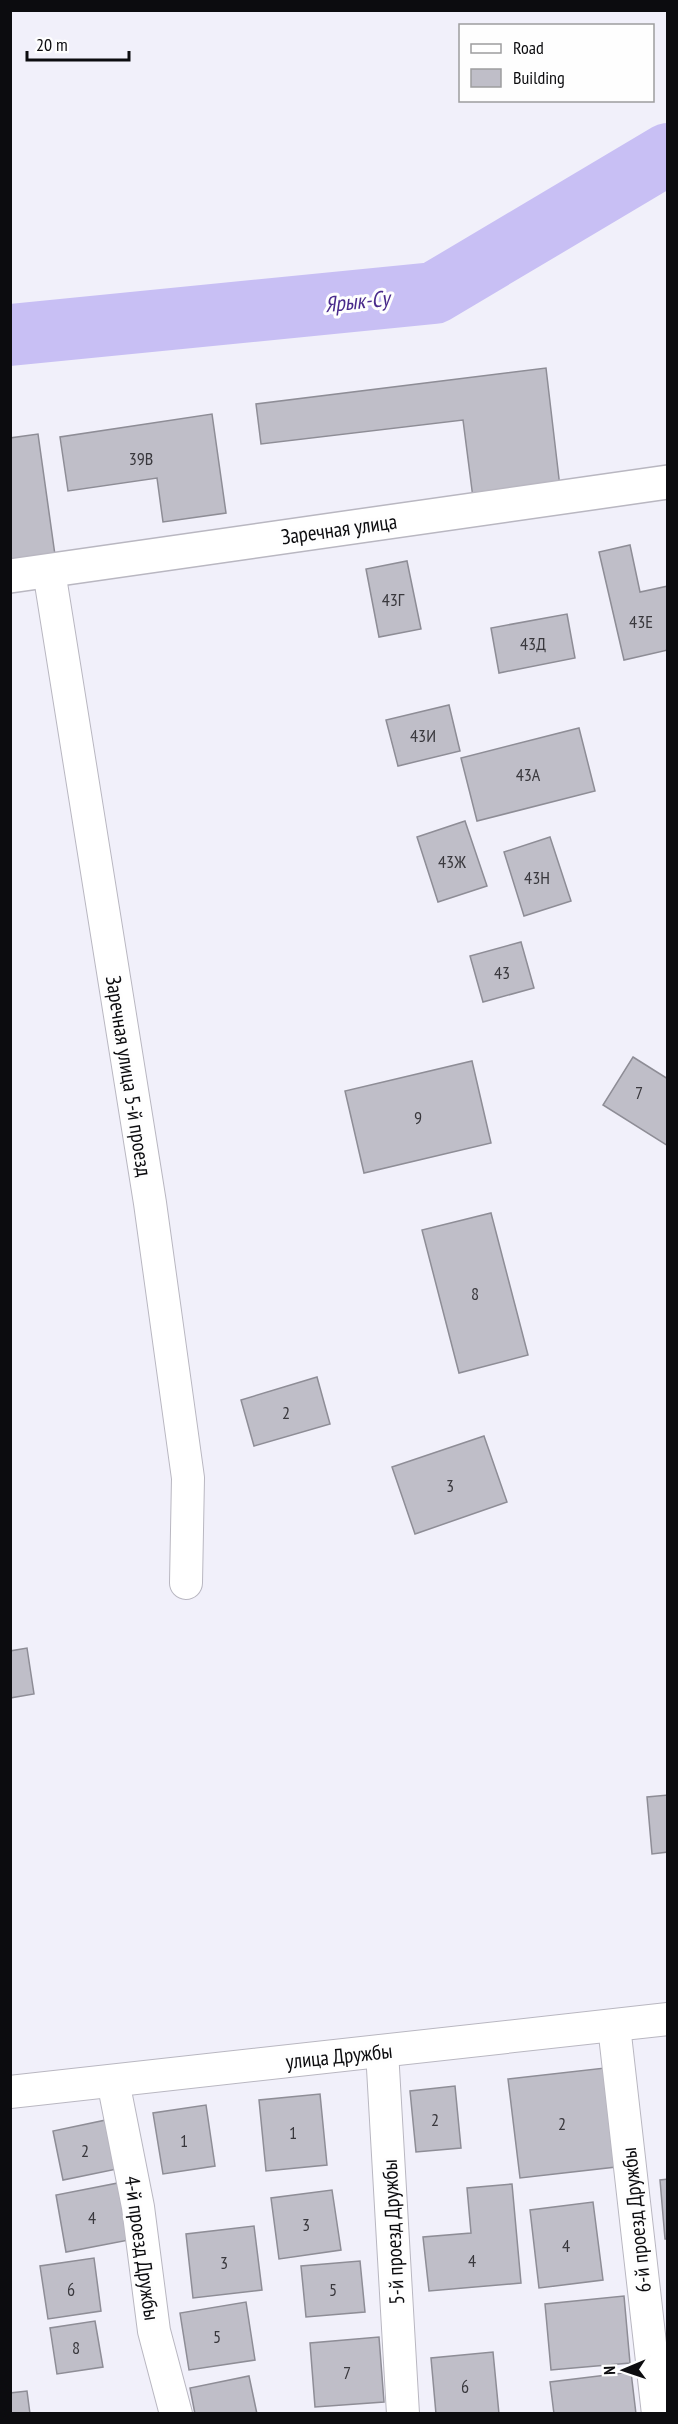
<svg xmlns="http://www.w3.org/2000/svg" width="678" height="2424" font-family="'PT Sans Narrow',sans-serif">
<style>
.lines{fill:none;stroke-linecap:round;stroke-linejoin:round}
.river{stroke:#c8bff4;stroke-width:62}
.building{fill:#bfbec8;stroke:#8e8d96;stroke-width:1.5}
.street-casing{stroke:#b9b7c1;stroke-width:34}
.secondary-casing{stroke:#b9b7c1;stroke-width:36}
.street{stroke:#fff;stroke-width:32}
.secondary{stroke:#fff;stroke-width:33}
.labels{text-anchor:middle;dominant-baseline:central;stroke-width:6;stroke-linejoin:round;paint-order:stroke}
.number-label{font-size:18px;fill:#39383d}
.street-label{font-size:21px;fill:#0c0c0f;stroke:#fefefe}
.water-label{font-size:22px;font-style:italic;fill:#492a8b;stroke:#fefefe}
</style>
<rect width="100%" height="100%" fill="#f1f0fa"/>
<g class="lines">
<polyline class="river" points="10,335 434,293 668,154"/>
</g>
<g class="building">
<polygon points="546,368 560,487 473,498 463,420 261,444 256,404"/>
<polygon points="212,414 226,513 163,522 157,478 68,491 60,437"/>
<polygon points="38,434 55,555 10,562 10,438"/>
<polygon points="630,545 640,592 668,586 668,650 624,660 599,552"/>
<polygon points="407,561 421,629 379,637 366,569"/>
<polygon points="567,614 575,658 499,673 491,628"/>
<polygon points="449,705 460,751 398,766 386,720"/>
<polygon points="579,728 595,791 477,821 461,758"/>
<polygon points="465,821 487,886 438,902 417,837"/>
<polygon points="550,837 571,901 524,916 504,852"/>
<polygon points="521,942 534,988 483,1002 470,956"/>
<polygon points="633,1057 668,1079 668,1146 603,1105"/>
<polygon points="472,1061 491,1143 364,1173 345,1091"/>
<polygon points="491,1213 528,1355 459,1373 422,1230"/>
<polygon points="317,1377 330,1424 254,1446 241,1400"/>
<polygon points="484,1436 507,1502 415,1534 392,1467"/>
<polygon points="27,1648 34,1694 10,1698 10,1651"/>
<polygon points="668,1795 668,1852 652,1854 647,1797"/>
<polygon points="605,2068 616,2167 520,2178 508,2079"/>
<polygon points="455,2086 461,2148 416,2152 410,2091"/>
<polygon points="320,2094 327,2165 266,2171 259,2100"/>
<polygon points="206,2105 215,2166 163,2174 153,2113"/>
<polygon points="106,2120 117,2169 63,2180 53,2131"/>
<polygon points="668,2179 668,2239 665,2239 660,2180"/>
<polygon points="118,2183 129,2240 66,2252 56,2195"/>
<polygon points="512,2184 521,2283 429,2291 423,2237 471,2233 467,2188"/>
<polygon points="332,2190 341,2250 279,2259 271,2198"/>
<polygon points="593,2202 603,2280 539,2288 530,2210"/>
<polygon points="254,2226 262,2290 193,2298 186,2234"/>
<polygon points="94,2258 101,2311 48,2319 40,2266"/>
<polygon points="360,2261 365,2312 306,2317 301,2266"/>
<polygon points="624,2296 630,2363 551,2370 545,2304"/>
<polygon points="246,2302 255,2360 189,2370 180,2313"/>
<polygon points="95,2321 103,2367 57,2374 50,2328"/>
<polygon points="379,2337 384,2402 315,2407 310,2343"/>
<polygon points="493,2352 499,2414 436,2414 431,2358"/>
<polygon points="631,2372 636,2414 554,2414 550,2382"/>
<polygon points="249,2376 257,2414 195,2414 190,2388"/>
<polygon points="27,2391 30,2414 10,2414 10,2393"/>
</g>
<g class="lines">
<defs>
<g id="street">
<polyline points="49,571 150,1203 188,1478 186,1583"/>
<polyline points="614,2026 658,2414"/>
<polyline points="382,2051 403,2414"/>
<polyline points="113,2081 138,2207 154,2331 176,2414"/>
<polyline points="10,2092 668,2019"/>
</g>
<polyline id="secondary" points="10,576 668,482"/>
</defs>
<use href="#street" class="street-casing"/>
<use href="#secondary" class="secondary-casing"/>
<use href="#street" class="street"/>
<use href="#secondary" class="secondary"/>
</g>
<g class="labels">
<g class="number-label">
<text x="141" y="458">39В</text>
<text x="393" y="599">43Г</text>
<text x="641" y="621">43Е</text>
<text x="533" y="643">43Д</text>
<text x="423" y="735">43И</text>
<text x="528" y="774">43А</text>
<text x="452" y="861">43Ж</text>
<text x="537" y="877">43Н</text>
<text x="502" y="972">43</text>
<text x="639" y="1092">7</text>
<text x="418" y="1117">9</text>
<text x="475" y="1293">8</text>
<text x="286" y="1412">2</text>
<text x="450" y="1485">3</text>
<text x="435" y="2119">2</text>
<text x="562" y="2123">2</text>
<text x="293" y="2132">1</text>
<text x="184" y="2140">1</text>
<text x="85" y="2150">2</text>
<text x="92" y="2217">4</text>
<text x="306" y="2224">3</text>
<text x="566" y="2245">4</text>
<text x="472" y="2260">4</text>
<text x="224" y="2262">3</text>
<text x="71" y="2289">6</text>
<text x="333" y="2289">5</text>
<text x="217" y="2336">5</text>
<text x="76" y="2347">8</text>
<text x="347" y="2372">7</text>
<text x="465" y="2386">6</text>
</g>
<g class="street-label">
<text transform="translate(339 529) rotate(-8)">Заречная улица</text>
<text transform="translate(129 1076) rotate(81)">Заречная улица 5-й проезд</text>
<text transform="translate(339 2056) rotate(-6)">улица Дружбы</text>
<text transform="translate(636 2220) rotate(-96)">6-й проезд Дружбы</text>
<text transform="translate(393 2232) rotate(-93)">5-й проезд Дружбы</text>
<text transform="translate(142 2248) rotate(82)">4-й проезд Дружбы</text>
</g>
<g class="water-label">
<text transform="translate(357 301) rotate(-6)">Ярык-Су</text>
</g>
</g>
<rect width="678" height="2424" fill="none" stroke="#0c0c0f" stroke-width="24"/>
<rect x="459" y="24" width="195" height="78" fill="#fefefe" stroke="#9d9d9e" stroke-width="1.5"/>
<rect x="471" y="44" width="30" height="9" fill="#ffffff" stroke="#9d9d9e" stroke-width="1.5"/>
<text x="513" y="54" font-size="18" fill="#0c0c0f">Road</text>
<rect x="471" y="69" width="30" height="18" fill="#bfbec8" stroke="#9d9d9e" stroke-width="1.5"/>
<text x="513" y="84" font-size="18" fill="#0c0c0f">Building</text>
<g transform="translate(624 2370) rotate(268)" stroke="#fefefe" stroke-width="4.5" paint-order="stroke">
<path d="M0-4.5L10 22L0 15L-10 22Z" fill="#0c0c0f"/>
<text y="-9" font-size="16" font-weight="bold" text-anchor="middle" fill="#0c0c0f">N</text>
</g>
<path d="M27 51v9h102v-9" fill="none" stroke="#0c0c0f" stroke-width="3"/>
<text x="36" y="51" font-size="18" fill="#0c0c0f" stroke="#fefefe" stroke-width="4.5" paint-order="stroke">20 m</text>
</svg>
